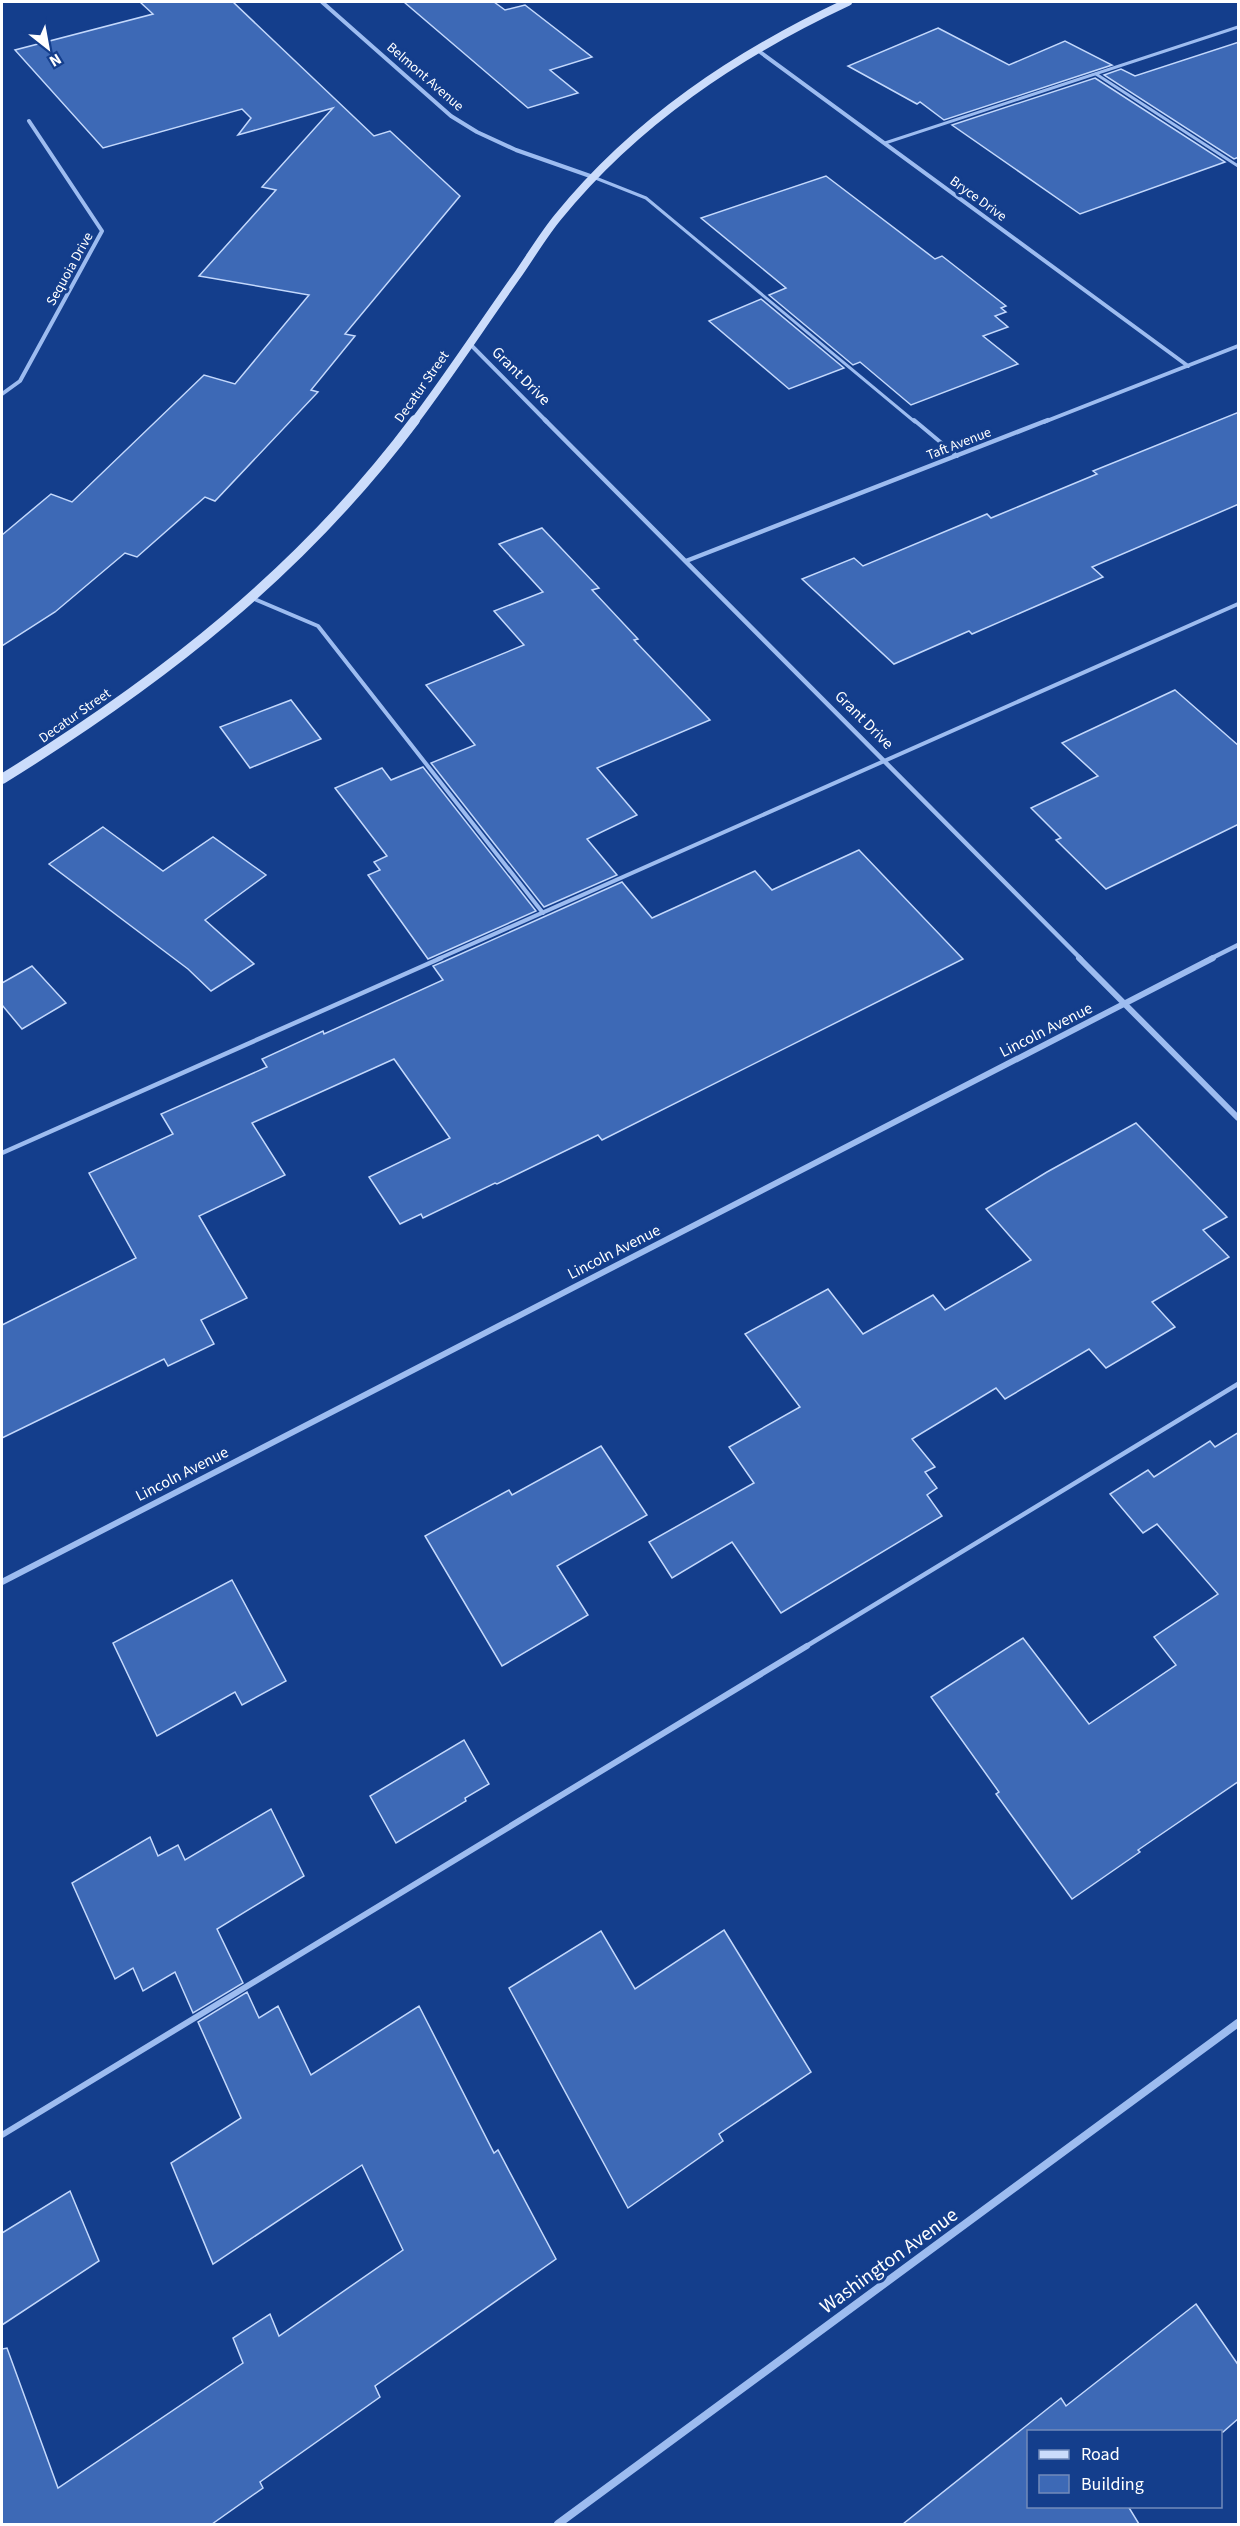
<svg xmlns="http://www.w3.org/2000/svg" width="1240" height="2526" font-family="'Source Sans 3',sans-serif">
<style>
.building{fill:#3d69b6;stroke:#c3d8fc;stroke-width:1.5}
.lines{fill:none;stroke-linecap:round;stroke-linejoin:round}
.lane-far3{stroke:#9dbcf0;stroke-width:3}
.lane-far2{stroke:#9dbcf0;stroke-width:4}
.lane-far1{stroke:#9dbcf0;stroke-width:4.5}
.lane{stroke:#9dbcf0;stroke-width:6}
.street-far3{stroke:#9dbcf0;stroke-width:4}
.street-far2{stroke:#9dbcf0;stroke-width:4.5}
.street-far1{stroke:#9dbcf0;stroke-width:6}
.street{stroke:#9dbcf0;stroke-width:8}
.secondary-far1{stroke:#cbdcfb;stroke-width:8}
.secondary{stroke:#cbdcfb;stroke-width:10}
.labels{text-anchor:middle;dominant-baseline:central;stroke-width:6;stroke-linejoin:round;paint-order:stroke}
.far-street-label{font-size:14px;fill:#fff;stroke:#143e8c}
.street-label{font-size:16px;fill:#fff;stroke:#143e8c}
.near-street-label{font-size:20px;fill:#fff;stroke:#143e8c}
</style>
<rect width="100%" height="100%" fill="#143e8c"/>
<g class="building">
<polygon points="140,2 233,2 374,136 390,131 460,196 345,334 355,336 311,390 318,392 215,501 205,497 137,557 125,553 55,612 2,646 2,535 51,494 72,502 204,375 235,384 309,295 199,276 276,190 262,187 333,108 238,135 251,118 242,109 103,148 15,50 153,14"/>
<polygon points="404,2 494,2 505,10 525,5 592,57 550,70 578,93 528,108"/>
<polygon points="938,28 1009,65 1065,41 1112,65 944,120 920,102 917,104 848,66"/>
<polygon points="1239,42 1239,157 1234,159 1104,75 1121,69 1135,76"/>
<polygon points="1095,78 1225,162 1080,214 952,125"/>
<polygon points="826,176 935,259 942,256 1006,306 1001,308 1006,312 995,316 1008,327 983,336 1018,364 911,405 860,362 853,365 769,295 786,288 701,218"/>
<polygon points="761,299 844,368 789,389 709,321"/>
<polygon points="1239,412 1239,504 1092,567 1103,577 972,634 969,631 894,664 802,579 854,558 863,566 987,514 991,518 1097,474 1093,471"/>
<polygon points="542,528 599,588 592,590 638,639 634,640 710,720 597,768 637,815 587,839 617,875 544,907 431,763 475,745 426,685 524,645 494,611 543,592 499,544"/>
<polygon points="1175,690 1239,746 1239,824 1106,889 1056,840 1061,838 1031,808 1098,776 1062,743"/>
<polygon points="291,700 321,739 250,768 220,727"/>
<polygon points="423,767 536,911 428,959 368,875 380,870 374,862 387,856 335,788 382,768 391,780"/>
<polygon points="103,827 163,871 213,837 266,875 205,920 254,964 211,991 188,969 49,864"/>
<polygon points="859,850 963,959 602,1140 598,1135 497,1184 495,1183 423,1218 421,1214 400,1224 369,1177 450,1138 394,1059 252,1123 285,1175 199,1216 247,1298 201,1320 214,1344 168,1366 164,1359 2,1438 2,1325 136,1258 89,1173 173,1134 161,1114 267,1067 262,1059 323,1031 324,1034 443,980 433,966 445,961 622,882 652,918 755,871 772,890"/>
<polygon points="32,966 66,1003 22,1029 2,1005 2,983"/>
<polygon points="1136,1123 1227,1217 1203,1230 1229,1257 1152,1302 1175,1327 1106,1368 1089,1349 1005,1399 996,1388 912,1439 935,1467 925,1472 937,1488 927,1495 942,1516 781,1613 732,1542 672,1578 649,1542 754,1483 729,1447 800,1407 745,1334 828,1289 863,1334 933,1295 945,1310 1031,1260 986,1209 1047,1172"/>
<polygon points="1239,1432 1239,1781 1138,1850 1140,1852 1072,1899 996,1794 999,1792 931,1697 1023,1638 1089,1724 1176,1665 1154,1637 1218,1594 1157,1524 1143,1533 1110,1494 1148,1470 1154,1477 1210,1441 1215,1447"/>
<polygon points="601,1446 647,1515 557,1566 588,1615 502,1666 425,1536 509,1490 512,1495"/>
<polygon points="232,1580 286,1681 242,1705 235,1692 157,1736 113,1643"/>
<polygon points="464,1740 489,1784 465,1798 466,1801 396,1843 370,1796"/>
<polygon points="271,1809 304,1876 217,1929 243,1983 193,2013 175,1972 143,1991 133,1968 115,1979 72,1883 150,1837 158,1856 178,1845 185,1860"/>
<polygon points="724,1930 811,2072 719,2134 723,2141 628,2208 509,1988 601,1931 635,1989"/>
<polygon points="247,1992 259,2018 278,2006 311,2075 419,2006 494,2153 498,2150 556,2259 375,2386 380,2397 260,2482 263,2488 212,2524 2,2524 2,2349 7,2348 58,2488 243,2363 233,2338 270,2314 279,2336 403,2250 362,2165 213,2264 171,2163 241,2118 198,2022"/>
<polygon points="70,2191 99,2261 2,2325 2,2233"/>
<polygon points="1196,2304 1239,2366 1239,2418 1223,2432 1029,2432 1029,2506 1128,2506 1139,2524 903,2524 1061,2398 1066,2406"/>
</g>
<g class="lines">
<g class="lane-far3">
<polyline points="1096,74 1238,166"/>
<polyline points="885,143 1238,27"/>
<polyline points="593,177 646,198 915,422"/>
</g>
<g class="lane-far2">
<polyline points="914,420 957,456"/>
<polyline points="252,598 318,626 543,913"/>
<polyline points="438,959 1238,604"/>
</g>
<g class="lane-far1">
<polyline points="2,1153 441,958"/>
<polyline points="805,1647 1238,1384"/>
</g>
<polyline class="lane" points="2,2135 807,1646"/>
<g class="street-far3">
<polyline points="322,2 451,116 477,132 516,150 593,177"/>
<polyline points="756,49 1188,366"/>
<polyline points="469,343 547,422"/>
<polyline points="2,394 20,381 102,231 29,121"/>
<polyline points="1044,422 1238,346"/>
</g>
<g class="street-far2">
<polyline points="545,420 1081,959"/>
<polyline points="686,561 1048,420"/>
<polyline points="1210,959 1238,945"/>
</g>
<g class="street-far1">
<polyline points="1079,958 1238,1118"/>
<polyline points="2,1582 1213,958"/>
</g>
<polyline class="street" points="558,2524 1238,2023"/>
<path class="secondary-far1" d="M414,422c37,-49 70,-100 105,-149 13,-19 25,-39 39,-56 78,-96 179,-163 290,-215"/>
<path class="secondary" d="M2,779c160,-99 300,-208 413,-359"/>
</g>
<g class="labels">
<g class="far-street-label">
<text transform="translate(425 77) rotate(41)">Belmont Avenue</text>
<text transform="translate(978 199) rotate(36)">Bryce Drive</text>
<text transform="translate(70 269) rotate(-61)">Sequoia Drive</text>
<text transform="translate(422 387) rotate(-55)">Decatur Street</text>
<text transform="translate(959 444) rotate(-21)">Taft Avenue</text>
<text transform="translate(75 716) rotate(-35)">Decatur Street</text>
</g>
<g class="street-label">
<text transform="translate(521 376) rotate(45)">Grant Drive</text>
<text transform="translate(864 720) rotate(45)">Grant Drive</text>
<text transform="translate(1046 1030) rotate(-27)">Lincoln Avenue</text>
<text transform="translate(614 1252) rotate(-27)">Lincoln Avenue</text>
<text transform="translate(182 1474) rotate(-27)">Lincoln Avenue</text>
</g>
<g class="near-street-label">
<text transform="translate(889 2261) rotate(-36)">Washington Avenue</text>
</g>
</g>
<rect width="1240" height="2526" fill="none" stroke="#ffffff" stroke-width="6"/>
<rect x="1027" y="2430" width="195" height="78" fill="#143e8c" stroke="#728bba" stroke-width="1.5"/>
<rect x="1039" y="2450" width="30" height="9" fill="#cbdcfb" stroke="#728bba" stroke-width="1.5"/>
<text x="1081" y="2460" font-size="18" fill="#ffffff">Road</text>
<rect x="1039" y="2475" width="30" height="18" fill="#3d69b6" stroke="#728bba" stroke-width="1.5"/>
<text x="1081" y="2490" font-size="18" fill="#ffffff">Building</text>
<g transform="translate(48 48) rotate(149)" stroke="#143e8c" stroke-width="4.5" paint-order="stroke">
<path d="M0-4.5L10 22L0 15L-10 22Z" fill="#ffffff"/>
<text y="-9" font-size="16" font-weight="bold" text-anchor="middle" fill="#ffffff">N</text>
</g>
</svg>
